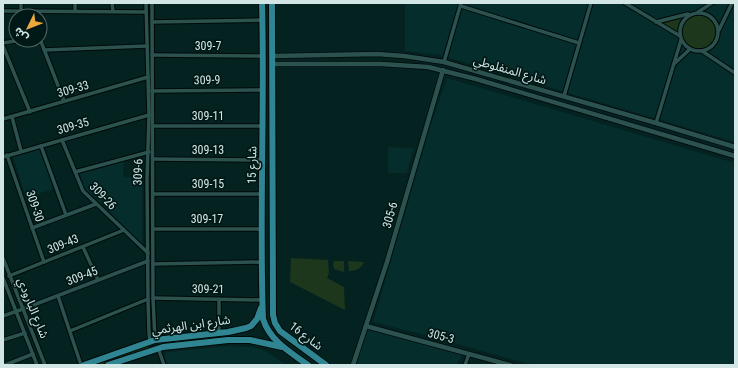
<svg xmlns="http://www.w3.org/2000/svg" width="738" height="368" font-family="'Roboto Condensed','Noto Sans Arabic',sans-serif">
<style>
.built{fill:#042d2b}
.green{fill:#1d371c}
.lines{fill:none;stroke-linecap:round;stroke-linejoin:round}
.minor-casing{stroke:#000a09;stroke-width:5.5}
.tertiary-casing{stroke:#000a09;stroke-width:6}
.primary-casing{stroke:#000a09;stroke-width:8}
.minor{stroke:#2b524f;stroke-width:3.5}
.tertiary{stroke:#2b524f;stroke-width:4.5}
.primary{stroke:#2f8692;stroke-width:6}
.labels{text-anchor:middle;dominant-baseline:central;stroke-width:3.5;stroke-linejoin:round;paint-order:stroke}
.street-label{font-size:12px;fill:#d2e7e5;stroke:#001817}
</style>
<rect width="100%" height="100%" fill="#042220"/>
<g class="built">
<polygon points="405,3 735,3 735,142 439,55 405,51"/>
<polygon points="447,78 735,163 735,365 532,365 440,339 373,322 431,124"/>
<polygon points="388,147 414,148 407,173 388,173"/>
<polygon points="40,149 53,189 26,198 13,157"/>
<polygon points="124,161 123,177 142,178 142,246 97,199 86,191 80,174"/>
<polygon points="366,326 464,353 456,365 354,365"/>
<polygon points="227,346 253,347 267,352 286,365 168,365 164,356 167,352"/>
</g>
<g class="green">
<circle cx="699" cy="32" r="17"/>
<polygon points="681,19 677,32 662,23"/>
<polygon points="291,258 328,260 329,273 327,278 344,287 345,310 290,282"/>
<polygon points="334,261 344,261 344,272 334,269 333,264"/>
<path d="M348,261l16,1c-3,7 -9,9 -15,9z"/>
<polygon points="221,335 224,337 159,344 159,342"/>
<polygon points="148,345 149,348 99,365 91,365"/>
</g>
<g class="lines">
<defs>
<g id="minor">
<polyline points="75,3 75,11"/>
<polyline points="112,3 113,11"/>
<polyline points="146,3 149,115 147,180 148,299 149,333 150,341"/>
<polyline points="152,3 153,298 155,340"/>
<polyline points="625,3 680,36"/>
<polyline points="461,6 579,43"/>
<polyline points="3,11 146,12"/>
<polyline points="21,11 21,3"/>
<polyline points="698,12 712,3"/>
<circle cx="699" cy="32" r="19"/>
<polyline points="152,22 263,20"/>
<polyline points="656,22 688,14"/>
<polyline points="719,30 732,3"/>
<polyline points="40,39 64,101"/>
<polyline points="3,43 21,40"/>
<polyline points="3,46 30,112"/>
<polyline points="44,50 147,46"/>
<polyline points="702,51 735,73"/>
<polyline points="152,55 263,56"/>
<polyline points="444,62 461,3"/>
<polyline points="675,63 690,49"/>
<polyline points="152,91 262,90"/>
<polyline points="564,96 591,3"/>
<polyline points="12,117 21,151"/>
<polyline points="3,119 148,77"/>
<polyline points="656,123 681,40"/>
<polyline points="153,126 263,126"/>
<polyline points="62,140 83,191 148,253"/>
<polyline points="41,146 66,215"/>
<polyline points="7,155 44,262"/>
<polyline points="3,157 149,115"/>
<polyline points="153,159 263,160"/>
<polyline points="75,172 149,152"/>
<polyline points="153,194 262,194"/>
<polyline points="32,228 96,204"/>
<polyline points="153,229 262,229"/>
<polyline points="83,247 98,280"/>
<polyline points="3,258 45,365"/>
<polyline points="153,264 262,262"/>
<polyline points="9,276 124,230"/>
<polyline points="3,278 37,365"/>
<polyline points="58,296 81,365"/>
<polyline points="153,298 262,300"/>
<polyline points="3,316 23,309 148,261"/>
<polyline points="70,331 148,299"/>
<polyline points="219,333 219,299"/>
<polyline points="3,340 25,333"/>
<polyline points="158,348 164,365"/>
<polyline points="5,365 33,354"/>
<polyline points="465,365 469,354"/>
</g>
<g id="tertiary">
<polyline points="273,56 377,54 404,56 444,62 656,123 735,147"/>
<polyline points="273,64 381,64 428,67 476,79 735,156"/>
<polyline points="366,326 510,365"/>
<polyline points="353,365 387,262 443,70"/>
</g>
<g id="primary">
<path d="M262,3c3,105 -3,211 1,316 7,22 27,33 45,46"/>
<polyline points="272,3 273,315 275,323 280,331 326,365"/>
<polyline points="84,365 155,340 228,332 246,328 251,326 257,319 261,308"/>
<polyline points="108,365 163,347 228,340 250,340 282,347"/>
</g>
</defs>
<use href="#minor" class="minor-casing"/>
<use href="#tertiary" class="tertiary-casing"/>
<use href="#primary" class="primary-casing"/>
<use href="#minor" class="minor"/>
<use href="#tertiary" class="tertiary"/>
<use href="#primary" class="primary"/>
</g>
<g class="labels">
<g class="street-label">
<text x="208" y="46">309-7</text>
<text transform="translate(510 70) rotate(16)">شارع المنفلوطي</text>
<text transform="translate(207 80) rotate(-1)">309-9</text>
<text transform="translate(73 89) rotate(-16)">309-33</text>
<text x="208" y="116">309-11</text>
<text transform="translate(73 126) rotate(-16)">309-35</text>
<text x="208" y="150">309-13</text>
<text transform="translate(252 165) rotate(-89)">شارع 15</text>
<text transform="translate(138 172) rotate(-88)">309-6</text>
<text x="208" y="184">309-15</text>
<text transform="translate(103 196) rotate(46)">309-26</text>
<text transform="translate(35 206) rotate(71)">309-30</text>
<text transform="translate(390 215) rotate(-74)">305-6</text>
<text x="207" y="219">309-17</text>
<text transform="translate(63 244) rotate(-22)">309-43</text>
<text transform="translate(82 276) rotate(-21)">309-45</text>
<text transform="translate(208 289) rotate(1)">309-21</text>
<text transform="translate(33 308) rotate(68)">شارع البارودي</text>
<text transform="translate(191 325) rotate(-8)">شارع ابن الهرثمي</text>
<text transform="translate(306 336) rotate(37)">شارع 16</text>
<text transform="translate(441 336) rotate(15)">305-3</text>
</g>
</g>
<rect width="738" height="368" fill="none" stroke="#d2e7e5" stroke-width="8"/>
<g transform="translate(28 28) rotate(227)"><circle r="19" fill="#001817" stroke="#546b69"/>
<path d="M0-3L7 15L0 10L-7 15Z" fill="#eda83c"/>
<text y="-6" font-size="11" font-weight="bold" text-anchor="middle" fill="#d2e7e5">ش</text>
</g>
</svg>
